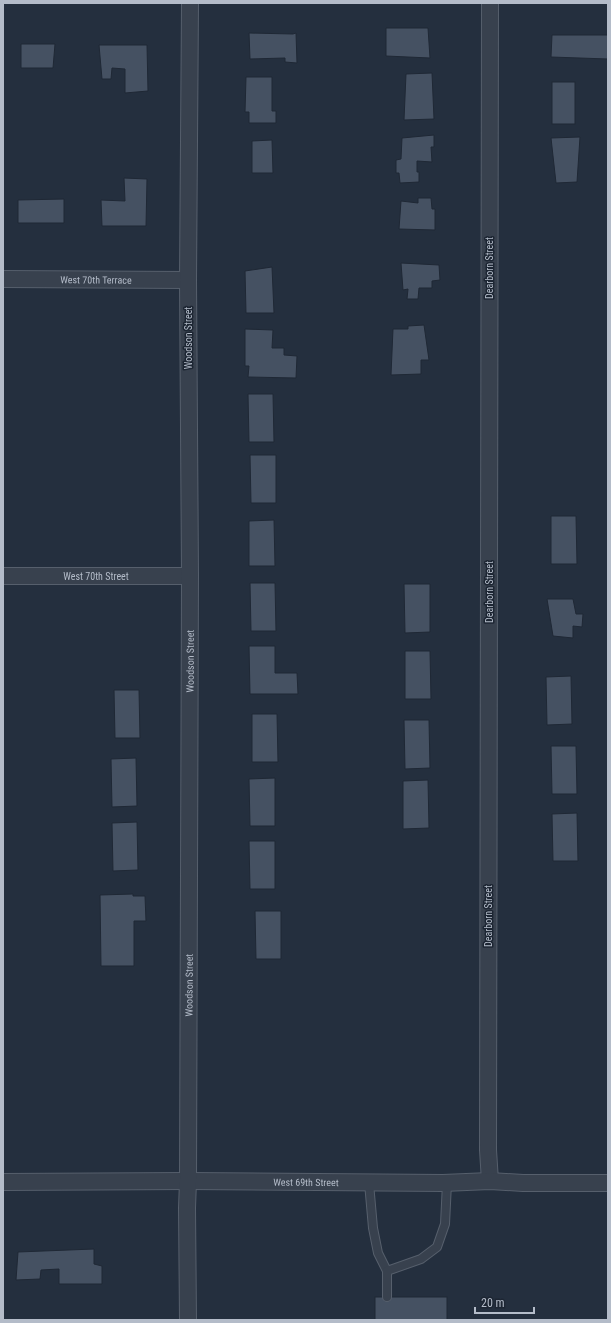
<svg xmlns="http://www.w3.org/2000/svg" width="611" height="1323" font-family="'Roboto Condensed',sans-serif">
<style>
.building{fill:#455162;stroke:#1f2835}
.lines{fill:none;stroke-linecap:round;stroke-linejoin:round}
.lane-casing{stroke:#565f6c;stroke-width:10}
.street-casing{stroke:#565f6c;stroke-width:18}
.lane{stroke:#38414e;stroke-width:8}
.street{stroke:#38414e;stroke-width:16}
.labels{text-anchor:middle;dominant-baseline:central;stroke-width:3;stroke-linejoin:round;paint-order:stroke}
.street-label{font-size:10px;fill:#b4bcc9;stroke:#1d2633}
</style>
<rect width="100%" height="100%" fill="#242f3e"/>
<g class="building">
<polygon points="386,28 428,28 430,58 386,56"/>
<polygon points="249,33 293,34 296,33 297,63 285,62 285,58 250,59"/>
<polygon points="552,35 608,35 608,59 551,57"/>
<polygon points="21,44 55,44 53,68 21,68"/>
<polygon points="99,45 147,45 148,91 125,93 125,69 112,68 111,79 102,79"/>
<polygon points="432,73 434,119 404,120 406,74"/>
<polygon points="246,77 272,77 272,111 276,111 276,123 249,123 249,112 245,112"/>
<rect x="552" y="82" width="23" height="42"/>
<polygon points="434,135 434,147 431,147 432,162 417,161 417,172 419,172 419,182 400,183 399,173 396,173 396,160 401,159 402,138"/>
<polygon points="580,137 577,182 556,183 551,138"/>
<polygon points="272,140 273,173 252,173 252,141"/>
<polygon points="124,178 147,179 146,226 102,226 101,200 125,201"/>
<polygon points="418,198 431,198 432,209 435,209 435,230 399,229 401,201 418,203"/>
<polygon points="64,199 64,223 18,223 18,200"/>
<polygon points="401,263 439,265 440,280 432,281 432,288 419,288 418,299 407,299 408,289 403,290"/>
<polygon points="272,267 274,313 246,313 245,271"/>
<polygon points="424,325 429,360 421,360 421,374 391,375 393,329 408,329 408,326"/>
<polygon points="245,329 273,330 272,348 284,348 284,355 297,356 296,378 248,377 249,366 245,366"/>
<polygon points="248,394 273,394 274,442 249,442"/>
<polygon points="250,455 276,455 276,503 251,503"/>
<polygon points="551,516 576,516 577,564 551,564"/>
<polygon points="274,520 275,566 249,566 249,521"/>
<polygon points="250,583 275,583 276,631 251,631"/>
<polygon points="404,584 430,584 430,632 405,633"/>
<polygon points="547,599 573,599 576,614 583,614 582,627 573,626 573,638 553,636"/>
<polygon points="249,646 275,646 275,673 297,673 298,694 250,694"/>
<polygon points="405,651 430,651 431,699 405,699"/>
<polygon points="571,676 572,724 547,725 546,677"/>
<polygon points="114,690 139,690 140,738 115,738"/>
<polygon points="252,714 277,714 278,762 252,762"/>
<polygon points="404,720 429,720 430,768 405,769"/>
<polygon points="551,746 576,746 577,794 552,794"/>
<polygon points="136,758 137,806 112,807 111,759"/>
<polygon points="275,778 275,826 250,826 249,779"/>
<polygon points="428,780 429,828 403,829 403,781"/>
<polygon points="577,813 578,861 553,861 552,814"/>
<polygon points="137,822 138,870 113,871 112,823"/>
<polygon points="249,841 275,841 275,889 250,889"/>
<polygon points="133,894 133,896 145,896 146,921 134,921 134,966 101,966 100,895"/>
<polygon points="255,911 281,911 281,959 256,959"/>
<polygon points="94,1249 94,1264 102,1266 102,1284 59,1284 59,1269 41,1270 40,1279 16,1280 18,1252"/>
<rect x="375" y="1297" width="72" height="23"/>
</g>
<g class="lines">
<defs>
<g id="lane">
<polyline points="369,1183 373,1228 378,1253 387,1271"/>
<polyline points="387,1297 387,1271 421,1259 437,1247 445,1224 447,1183"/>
</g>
<g id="street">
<polyline points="490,3 488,1150 490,1181"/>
<path id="s1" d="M3,279l185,1"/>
<path id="s2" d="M3,576h187"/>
<path id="s3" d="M3,1182l185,-1 255,2 47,-2 33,2h85"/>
<path id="s4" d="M188,1320l-1,-112 1,-27 2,-605 -2,-296 2,-277"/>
</g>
</defs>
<use href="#lane" class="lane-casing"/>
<use href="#street" class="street-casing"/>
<use href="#lane" class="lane"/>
<use href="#street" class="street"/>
</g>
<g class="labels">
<g class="street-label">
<text transform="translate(489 268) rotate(-90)">Dearborn Street</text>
<text stroke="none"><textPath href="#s1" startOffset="93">West 70th Terrace</textPath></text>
<text transform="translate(188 338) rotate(-90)">Woodson Street</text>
<text stroke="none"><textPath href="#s2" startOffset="93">West 70th Street</textPath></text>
<text transform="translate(489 592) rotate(-90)">Dearborn Street</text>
<text stroke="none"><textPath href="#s4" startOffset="659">Woodson Street</textPath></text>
<text transform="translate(488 916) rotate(-90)">Dearborn Street</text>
<text stroke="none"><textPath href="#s4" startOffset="335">Woodson Street</textPath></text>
<text stroke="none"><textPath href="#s3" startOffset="303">West 69th Street</textPath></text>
</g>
</g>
<rect width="611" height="1323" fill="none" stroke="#b4bcc9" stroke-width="8"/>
<path d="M475 1307v6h59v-6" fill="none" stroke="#b4bcc9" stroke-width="2"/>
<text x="481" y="1307" font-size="12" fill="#b4bcc9" stroke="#1d2633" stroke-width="3" paint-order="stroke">20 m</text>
</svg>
